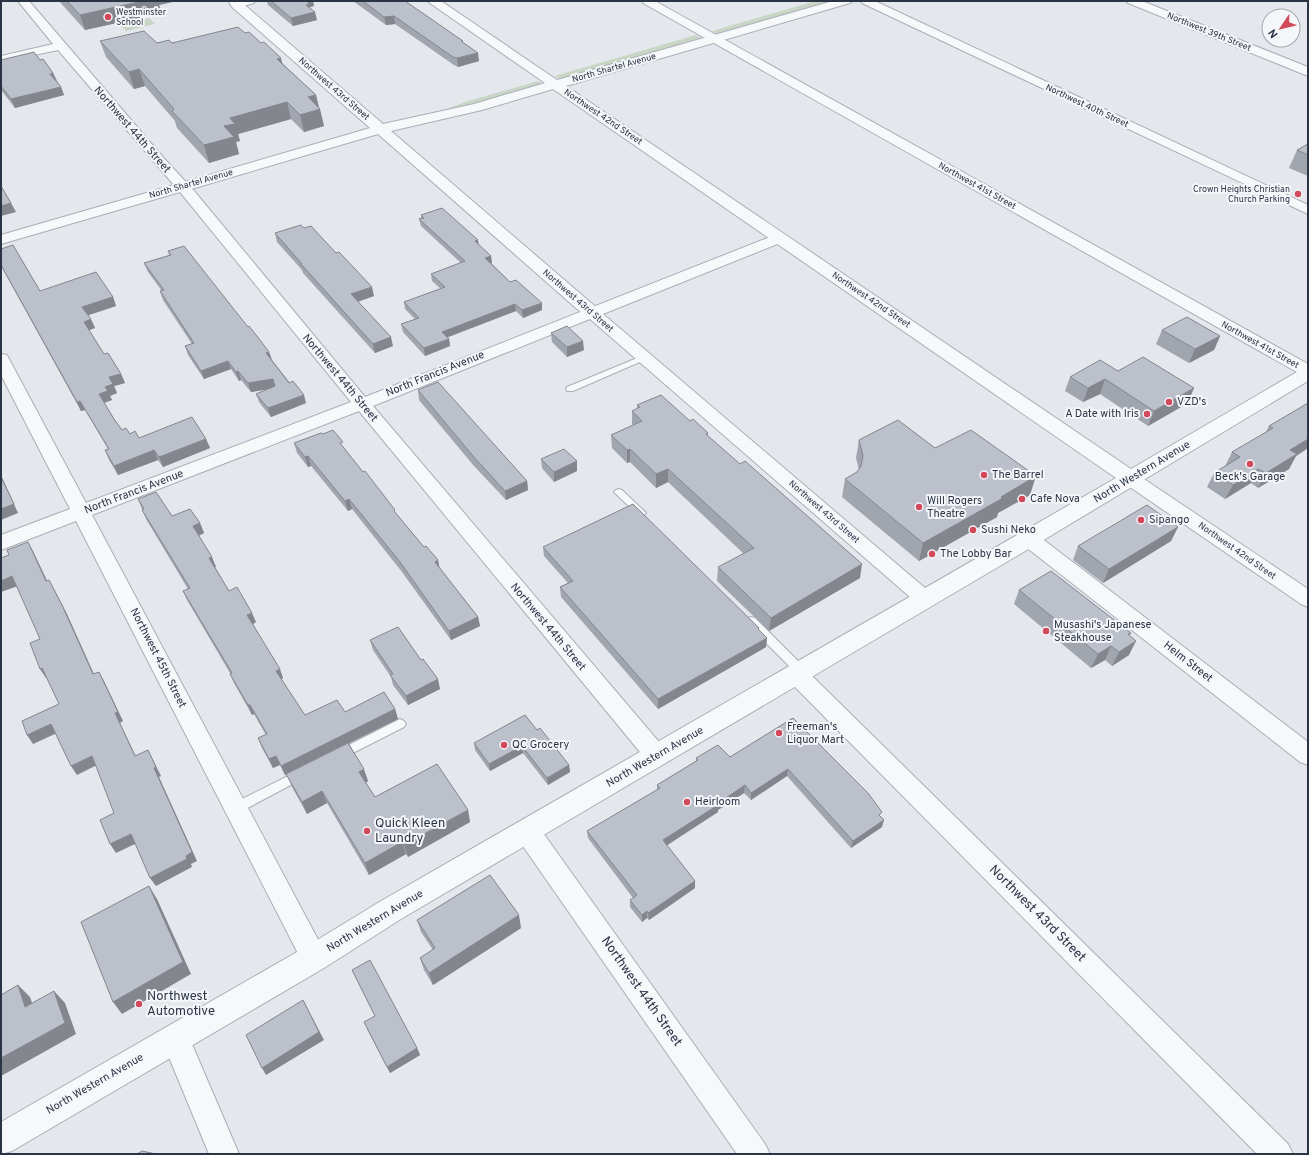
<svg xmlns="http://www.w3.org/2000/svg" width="1309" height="1155" font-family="Overpass,sans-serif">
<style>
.green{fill:#c9d6c5}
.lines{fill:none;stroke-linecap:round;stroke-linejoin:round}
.service-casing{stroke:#a9aeb7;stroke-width:2}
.minor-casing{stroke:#a9aeb7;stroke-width:2}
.tertiary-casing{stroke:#a9aeb7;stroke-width:2}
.service{fill:#f7f8fa;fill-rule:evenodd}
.minor{fill:#f7f8fa;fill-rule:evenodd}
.tertiary{fill:#f7f8fa;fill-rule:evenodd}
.wall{fill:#a1a5ae}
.shaded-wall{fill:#83868d}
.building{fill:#bbc0ca;stroke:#83868d}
.poi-dot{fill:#d1495b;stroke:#f4f6f9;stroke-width:1.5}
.labels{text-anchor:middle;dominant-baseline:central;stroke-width:4;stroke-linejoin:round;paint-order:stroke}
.far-poi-label{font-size:9px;fill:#2b3445;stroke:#f4f6f9;text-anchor:start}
.far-street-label{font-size:9px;fill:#2b3445;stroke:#f4f6f9}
.street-label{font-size:11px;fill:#2b3445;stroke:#f4f6f9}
.poi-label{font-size:11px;fill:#2b3445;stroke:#f4f6f9;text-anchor:start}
.near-poi-label{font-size:13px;fill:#2b3445;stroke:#f4f6f9;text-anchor:start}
.near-street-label{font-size:13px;fill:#2b3445;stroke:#f4f6f9}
</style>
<rect width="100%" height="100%" fill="#e4e7ec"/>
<g class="green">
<polygon points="816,1 837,1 719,35 712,31"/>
<polygon points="149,18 155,24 126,31 120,25"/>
<polygon points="696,35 703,39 562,80 555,76"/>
<polygon points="538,81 542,85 471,106 447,109 465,102"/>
</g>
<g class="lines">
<defs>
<g id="service">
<polygon points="642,356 648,356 649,358 573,391 567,391 566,389 567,387"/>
<polygon points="619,489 622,490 644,511 646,513 644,515 638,515 616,494 614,492 616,490"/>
<polygon points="751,617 755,618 805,668 806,671 805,674 801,675 797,674 747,624 746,621 747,618"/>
<polygon points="400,719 404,721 406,724 404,727 343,758 339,760 335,758 333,755 335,752"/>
<polygon points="300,770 304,772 306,775 304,778 240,812 236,813 232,812 230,808 232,804"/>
</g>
<g id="minor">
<polygon points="18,1 29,1 162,156 195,192 365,397 775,235 780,234 785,235 787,238 785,241 603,314 932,594 935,599 932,604 925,607 918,604 590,319 373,406 665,749 668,756 665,763 657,766 649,763 359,411 92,515 323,949 327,958 323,967 314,971 305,967 76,521 1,550 1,535 70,509 1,375 1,354 7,355 9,359 86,503 351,402 180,192 1,244 1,235 174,185 58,50 1,62 1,56 53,44"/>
<path d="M228,1h27l-1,2c-10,3 -19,7 -26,-2z"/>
<polygon points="642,1 655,1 1308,364 1308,376 1302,375 643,3"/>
<polygon points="861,1 875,1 1308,205 1308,214 862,3"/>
<polygon points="1131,473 1138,475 1308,589 1308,607 1301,604 1124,483 1122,479 1124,475"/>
<polygon points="1029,532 1036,534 1308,742 1308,765 1300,762 1022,544 1019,539 1022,534"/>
<polygon points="796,665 804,668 1288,1144 1293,1154 1257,1154 788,680 785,674 788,668"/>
<polygon points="527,820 536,823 765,1144 770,1154 737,1154 518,839 515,831 518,823"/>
<polygon points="175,1024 185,1028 239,1154 209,1154 161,1038 165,1028"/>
</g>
<g id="tertiary">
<polygon points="232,1 240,1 383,124 474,104 545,83 427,1 441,1 557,80 833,1 852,1 850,3 566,86 1131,469 1302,369 1308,367 1308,381 1037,544 401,919 324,968 12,1151 1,1154 1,1122 304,948 381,901 1116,478 553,89 482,110 391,131 597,308 600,312 597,316 591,317 585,316 378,134 188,190 183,192 178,190 175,187 178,184 370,128 232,7 230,4"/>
<polygon points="1126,1 1142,1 1308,67 1308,76 1128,3"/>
</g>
</defs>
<use href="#service" class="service-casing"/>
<use href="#minor" class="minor-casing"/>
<use href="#tertiary" class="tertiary-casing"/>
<use href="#service" class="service"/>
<use href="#minor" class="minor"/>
<use href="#tertiary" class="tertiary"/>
</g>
<g class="wall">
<polygon points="59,1 177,1 159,5 162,13 85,30"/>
<polygon points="266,1 313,1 314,6 310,7 317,20 293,26 268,5 267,2"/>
<polygon points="353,1 405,1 463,42 479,61 458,67 454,65 395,24 386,25"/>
<polygon points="245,33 282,63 316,95 324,126 304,132 291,119 238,134 240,141 236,142 239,154 209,163 177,128 175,121 145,86 134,89 106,57 100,41 172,43"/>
<polygon points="1,60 40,60 53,73 57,81 61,87 64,95 15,108 1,90"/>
<polygon points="1308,144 1308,176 1289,168 1297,150"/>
<polygon points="421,215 479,245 491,256 492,263 491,263 510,282 542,303 542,310 523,318 516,311 448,337 449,339 450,346 425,356 403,332 401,324 415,319 405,309 404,302 441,289 432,281 431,274 461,263 421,226 419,219 421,218"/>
<polygon points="275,233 374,296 358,302 393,346 375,353 303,273 302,270 277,242"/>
<polygon points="1,249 40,291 113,297 116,306 88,315 95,328 89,330 104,354 121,374 125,383 114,386 117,393 110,396 112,400 104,403 114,419 122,430 139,438 206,439 210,448 163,467 158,460 118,475 109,460 105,450 108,449 85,410 81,411 1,266"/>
<polygon points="168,251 248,327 269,352 272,360 306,403 271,417 259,402 256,394 268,389 251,392 241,380 239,381 231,369 204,379 188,355 185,346 192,344 163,300 160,291 162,291 148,272 144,263 169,255"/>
<polygon points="1162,330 1220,336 1214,350 1189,363 1156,344"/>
<polygon points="551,333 584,350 567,357 552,342"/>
<polygon points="1118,371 1188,403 1148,426 1100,394 1083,402 1065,391 1070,377"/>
<polygon points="418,390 527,481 528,490 506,500 474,466 419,400"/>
<polygon points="1308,403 1308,448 1296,456 1289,469 1258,488 1251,483 1225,499 1207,487 1214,473 1225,466 1232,452 1266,432 1269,426"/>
<polygon points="637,405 690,421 708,433 708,436 860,578 769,631 717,581 718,567 744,554 668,482 656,488 630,462 627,463 612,448 611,435 633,425 632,424 632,411 637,409"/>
<polygon points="859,440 935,448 1030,495 998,513 997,517 919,561 842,497 845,479 857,472 859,470 856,458"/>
<polygon points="294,443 344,448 396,514 424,547 438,560 439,567 478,617 480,626 451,640 402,572 352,509 348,511 311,466 308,467 297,453"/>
<polygon points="541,459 577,471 554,482 542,468"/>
<polygon points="138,499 172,516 200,523 204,533 199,536 216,567 215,567 229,591 256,622 253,624 283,678 281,679 305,715 345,712 395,709 398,719 349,743 368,781 366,783 375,797 468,810 470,822 408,857 406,854 369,875 327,803 307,814 292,787 287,775 285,775 280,765 273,768 262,748 258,738 266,735 254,714 252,715 234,683 230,674 230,673 187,600 183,591 188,589 146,519"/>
<polygon points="1178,527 1171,541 1103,583 1073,560 1078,546"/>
<polygon points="543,547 759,628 759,630 767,638 766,647 658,709 561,597 560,587 568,583 544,556"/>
<polygon points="1019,590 1131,633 1129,636 1129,655 1112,666 1105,660 1091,668 1014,604"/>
<polygon points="370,640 440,689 408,705 393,685 391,677 373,650"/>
<polygon points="793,718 881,817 882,827 851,848 787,776 751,800 744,793 718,810 718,812 666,845 695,888 649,920 647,918 642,922 630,907 630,900 633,898 588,838 587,831 657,790 657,785 696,761 696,758 730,757"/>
<polygon points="537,730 569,765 570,772 548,785 523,753 490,771 475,750 474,743"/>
<polygon points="417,920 521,928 433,985 424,970 420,958 433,950 421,932"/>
<polygon points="352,970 417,1048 420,1055 390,1073 367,1029 375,1016"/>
</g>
<g class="shaded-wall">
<polygon points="143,1 177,1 159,5 162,13 85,30 80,15"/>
<polygon points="305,1 313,1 314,6 310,7 311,12 308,13"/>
<polygon points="315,12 317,20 293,26 291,18"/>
<polygon points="394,16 395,24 386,25 384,17"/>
<polygon points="478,53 479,61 458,67 457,58"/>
<polygon points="281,58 285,74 277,59"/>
<polygon points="139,69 145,86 134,89 129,72"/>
<polygon points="53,73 57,81 50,74"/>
<polygon points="61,87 64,95 15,108 11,99"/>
<polygon points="316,95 319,109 320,109 324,126 304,132 300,115 308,97"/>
<polygon points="287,102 291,119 238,134 240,141 236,142 239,154 209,163 204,145 224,126 230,118"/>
<polygon points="11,203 16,212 1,216 1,206"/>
<polygon points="478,240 479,247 475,241"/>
<polygon points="491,256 492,263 486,265 485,258"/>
<polygon points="372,287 374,296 353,303 351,294"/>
<polygon points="113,297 116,306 86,316 82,307"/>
<polygon points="542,303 542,310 523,318 522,310"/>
<polygon points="515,304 516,311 443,339 442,332"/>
<polygon points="91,319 95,328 87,331 84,322"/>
<polygon points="1220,336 1214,350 1189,363 1195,349"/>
<polygon points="391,337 393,346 375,353 373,344"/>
<polygon points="449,339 450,346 425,356 424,348"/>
<polygon points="583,341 584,350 567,357 567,347"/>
<polygon points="269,352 272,360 266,353"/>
<polygon points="228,361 231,369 204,379 201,371"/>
<polygon points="238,371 241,380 239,381 236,372"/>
<polygon points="121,374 125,383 114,386 117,393 110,396 112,400 103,403 99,394 105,387 109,377"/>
<polygon points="273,379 276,388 251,392 248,383"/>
<polygon points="1105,379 1100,394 1083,402 1088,388"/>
<polygon points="1194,388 1188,403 1148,426 1154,411"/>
<polygon points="304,395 306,403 271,417 268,408"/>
<polygon points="80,401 85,410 81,411 77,402"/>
<polygon points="206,439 210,448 163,467 159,457"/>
<polygon points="1308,439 1308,448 1296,456 1289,469 1258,488 1266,473 1290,450"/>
<polygon points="630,449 630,462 627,463 627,450"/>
<polygon points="154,450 158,460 118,475 114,466"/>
<polygon points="308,456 311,466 308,467 305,457"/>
<polygon points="577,461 577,471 554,482 554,472"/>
<polygon points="668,469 668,482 656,488 656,474"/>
<polygon points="1258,469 1251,483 1225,499 1233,485"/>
<polygon points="1,475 18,513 1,520"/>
<polygon points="1036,476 1030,495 998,513 997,517 919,561 923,543 1001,497"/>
<polygon points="527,481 528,490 506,500 505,491"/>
<polygon points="349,499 352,509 348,511 345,501"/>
<polygon points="200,523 204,533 197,536 193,526"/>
<polygon points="1178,527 1171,541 1103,583 1109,569"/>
<polygon points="28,542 33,551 52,591 46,581"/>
<polygon points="212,557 216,567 213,568 209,558"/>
<polygon points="438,560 440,570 435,562"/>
<polygon points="862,564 860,578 769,631 771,618"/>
<polygon points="12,576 18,586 1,592 1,581"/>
<polygon points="49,580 67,614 98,683 93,674"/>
<polygon points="252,613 256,622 251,625 247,615"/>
<polygon points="478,617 480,626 451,640 449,631"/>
<polygon points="767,638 766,647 658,709 658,699"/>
<polygon points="1136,641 1129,655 1112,666 1119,652"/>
<polygon points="1111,646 1105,660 1091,668 1098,654"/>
<polygon points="42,668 48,677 46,678 40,669"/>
<polygon points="280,669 283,678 279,680 276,671"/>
<polygon points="99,672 104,681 123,721 120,723 140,765 135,756 115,713"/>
<polygon points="438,679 440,689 408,705 406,696"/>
<polygon points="248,705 250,705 254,714 252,715"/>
<polygon points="395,709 398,719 285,775 281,766"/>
<polygon points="51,724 57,733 33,744 27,735"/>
<polygon points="522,746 523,753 490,771 489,764"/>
<polygon points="148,750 161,776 159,777 197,861 191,864 192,867 156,886 150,878 154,768"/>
<polygon points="92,756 97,765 77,775 71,766"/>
<polygon points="276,756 280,765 273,768 269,759"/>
<polygon points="569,765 570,772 548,785 547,778"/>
<polygon points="364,769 368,781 363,784 359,772"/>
<polygon points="788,769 787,776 751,800 751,793"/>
<polygon points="745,785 744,793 718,810 718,812 663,848 663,840 717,804"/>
<polygon points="322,791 327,803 307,814 302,802"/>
<polygon points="468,810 470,822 408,857 404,845"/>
<polygon points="884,820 882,827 851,848 853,841"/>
<polygon points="131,834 137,843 116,853 110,844"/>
<polygon points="402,842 406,854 369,875 365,863"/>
<polygon points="695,881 695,888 649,920 648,913"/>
<polygon points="149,886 157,899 191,974 122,1014 113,1002"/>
<polygon points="647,911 647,918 642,922 642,915"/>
<polygon points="519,915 521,928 433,985 429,973"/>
<polygon points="18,985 30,997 37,1018 25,1007"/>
<polygon points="54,991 65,1003 76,1034 1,1076 1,1058"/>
<polygon points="303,1000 324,1040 266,1075 262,1068"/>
<polygon points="417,1048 420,1055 390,1073 387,1067"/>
</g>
<g class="building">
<polygon points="67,1 143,1 80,15"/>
<polygon points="271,1 306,1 310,4 306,5 315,12 291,18"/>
<polygon points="363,1 405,1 463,41 461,41 478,53 457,58 453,57 394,16 384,17"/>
<polygon points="238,27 245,33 249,32 261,43 264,42 281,58 277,59 316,95 308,97 320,109 300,115 287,102 230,118 235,124 224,126 234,137 204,145 172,111 174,109 139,69 129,72 100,41 144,31 157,43 169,40 172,43"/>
<polygon points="34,52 40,60 43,59 53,73 50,74 61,87 11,99 1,86 1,60"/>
<polygon points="1308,144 1308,155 1297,150"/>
<polygon points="1,186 11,203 1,206"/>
<polygon points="442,208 478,240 475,241 491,256 485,258 510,282 516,280 542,303 522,310 515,304 442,332 449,339 424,348 401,324 419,318 404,302 445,287 431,274 465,261 419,219 424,218 421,215"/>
<polygon points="301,225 304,228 311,226 336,253 339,252 372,287 351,294 391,337 373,344 301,264 302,264 275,233"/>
<polygon points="13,245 40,291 96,272 113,297 82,307 91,319 84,322 104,354 108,353 121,374 109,377 113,384 105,387 108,391 99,394 114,419 122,430 126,428 130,434 135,431 139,438 192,417 206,439 159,457 154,450 114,466 105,450 109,449 80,401 77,402 1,265 1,249"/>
<polygon points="184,246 248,327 249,326 260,340 269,352 266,353 289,383 293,381 304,395 268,408 256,394 275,386 273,379 248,383 238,371 236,372 228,361 201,371 185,346 194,343 160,291 164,290 144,263 171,255 168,251"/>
<polygon points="1187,317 1220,336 1195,349 1162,330"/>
<polygon points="567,326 583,341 567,347 551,333"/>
<polygon points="1143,357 1194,388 1154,411 1105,379 1088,388 1070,377 1100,360 1118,371"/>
<polygon points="438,382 527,481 505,491 473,456 418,390"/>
<polygon points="661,395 690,421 693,419 708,433 706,434 740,464 745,461 862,564 771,618 718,567 754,548 668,469 656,474 630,449 627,450 611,435 642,421 632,411 640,407 637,405"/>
<polygon points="1308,403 1308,439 1290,450 1297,454 1266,473 1258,469 1233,485 1214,473 1240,457 1232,452 1273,428 1269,426"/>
<polygon points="898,420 935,448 971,430 1036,476 1001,497 1003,498 923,543 845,479 857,472 861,466 863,456 859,440"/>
<polygon points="333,430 343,442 340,443 363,472 365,471 395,510 394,511 424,547 426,546 438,560 435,562 478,617 449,631 400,562 349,499 345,501 308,456 305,457 294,443 321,433 323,434"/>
<polygon points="564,449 577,461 554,472 541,459"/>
<polygon points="1,477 14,504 1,509"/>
<polygon points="156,492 172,516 190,509 200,523 193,526 212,557 209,558 229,591 237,587 252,613 247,615 280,669 276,671 305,715 337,700 345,712 384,692 395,709 281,766 276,756 269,759 258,738 267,734 250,705 248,705 230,674 232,673 183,591 190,588 142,510 144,509 138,499"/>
<polygon points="633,504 759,628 758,629 767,638 658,699 560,587 573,581 543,547"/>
<polygon points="1147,505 1178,527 1109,569 1078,546"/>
<polygon points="28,542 46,581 49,580 62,605 93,674 99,672 118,712 115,713 135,756 148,750 156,767 154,768 192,852 186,856 187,859 150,878 131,834 110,844 100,820 114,813 92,756 71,766 51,724 27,735 22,721 59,704 42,668 40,669 30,643 40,639 12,576 1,581 1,558 9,555 7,550"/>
<polygon points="1051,571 1131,633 1128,634 1136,641 1119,652 1111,646 1098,654 1019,590"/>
<polygon points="398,627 421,660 423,659 438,679 406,696 390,675 393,674 370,640"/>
<polygon points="525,715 537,730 540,728 569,765 547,778 522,746 489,764 474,743"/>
<polygon points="793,718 868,793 882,812 879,815 884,820 853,841 788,769 751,793 745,785 717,804 718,805 663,840 695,881 648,913 647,911 642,915 630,900 637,895 587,831 660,788 657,785 698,760 696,758 718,745 730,757"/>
<polygon points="348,743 364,769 359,772 375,797 437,764 468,810 404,845 402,842 365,863 322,791 302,802 286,774"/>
<polygon points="490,875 519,915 429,973 420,958 435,948 417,920"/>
<polygon points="149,886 183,962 113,1002 81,922"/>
<polygon points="370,960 417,1048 387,1067 364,1022 375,1016 352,970"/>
<polygon points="18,985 25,1007 54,991 65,1023 1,1058 1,995"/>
<polygon points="303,1000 319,1032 262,1068 246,1035"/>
<polygon points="142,1151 156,1154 137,1154"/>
</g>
<g class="poi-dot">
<circle cx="108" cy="17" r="4"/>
<circle cx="1298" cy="194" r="4"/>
<circle cx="1169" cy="402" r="4"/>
<circle cx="1147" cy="414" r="4"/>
<circle cx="1250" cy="464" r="4"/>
<circle cx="984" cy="475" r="4"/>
<circle cx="1022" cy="499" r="4"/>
<circle cx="919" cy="507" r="4"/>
<circle cx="1141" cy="520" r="4"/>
<circle cx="973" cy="530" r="4"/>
<circle cx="932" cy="554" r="4"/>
<circle cx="1046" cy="631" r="4"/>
<circle cx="779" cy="733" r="4"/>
<circle cx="504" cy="745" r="4"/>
<circle cx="687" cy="802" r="4"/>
<circle cx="367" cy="831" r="4"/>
<circle cx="139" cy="1004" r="4"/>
</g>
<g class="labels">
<g class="far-poi-label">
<text x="116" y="12">Westminster<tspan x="116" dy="10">School</tspan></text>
<text x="1290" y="189" text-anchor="end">Crown Heights Christian<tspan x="1290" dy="10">Church Parking</tspan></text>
</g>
<g class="far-street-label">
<text transform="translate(1209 32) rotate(22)">Northwest 39th Street</text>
<text transform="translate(614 68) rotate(-16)">North Shartel Avenue</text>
<text transform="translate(334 89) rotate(41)">Northwest 43rd Street</text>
<text transform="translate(1087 106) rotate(25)">Northwest 40th Street</text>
<text transform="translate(603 117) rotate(34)">Northwest 42nd Street</text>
<text transform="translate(191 184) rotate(-16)">North Shartel Avenue</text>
<text transform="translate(977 186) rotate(29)">Northwest 41st Street</text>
<text transform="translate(871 300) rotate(34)">Northwest 42nd Street</text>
<text transform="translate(578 301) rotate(41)">Northwest 43rd Street</text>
<text transform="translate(1260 345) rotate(29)">Northwest 41st Street</text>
<text transform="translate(824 512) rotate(41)">Northwest 43rd Street</text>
<text transform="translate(1237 551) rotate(35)">Northwest 42nd Street</text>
</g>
<g class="street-label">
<text transform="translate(132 130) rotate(49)">Northwest 44th Street</text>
<text transform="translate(435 374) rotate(-22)">North Francis Avenue</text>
<text transform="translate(340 378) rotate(50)">Northwest 44th Street</text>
<text transform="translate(1142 472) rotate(-31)">North Western Avenue</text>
<text transform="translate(134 492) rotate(-21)">North Francis Avenue</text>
<text transform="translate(548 627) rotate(50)">Northwest 44th Street</text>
<text transform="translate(158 658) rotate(63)">Northwest 45th Street</text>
<text transform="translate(1188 662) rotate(38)">Helm Street</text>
<text transform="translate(655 757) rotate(-30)">North Western Avenue</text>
<text transform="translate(375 921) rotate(-31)">North Western Avenue</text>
<text transform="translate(95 1084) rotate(-30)">North Western Avenue</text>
</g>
<g class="poi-label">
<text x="1177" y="402">VZD's</text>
<text x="1139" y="414" text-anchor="end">A Date with Iris</text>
<text x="992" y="475">The Barrel</text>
<text x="1250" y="477" text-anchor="middle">Beck's Garage</text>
<text x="1030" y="499">Cafe Nova</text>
<text x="927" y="501">Will Rogers<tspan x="927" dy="13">Theatre</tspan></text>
<text x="1149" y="520">Sipango</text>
<text x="981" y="530">Sushi Neko</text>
<text x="940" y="554">The Lobby Bar</text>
<text x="1054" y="625">Musashi's Japanese<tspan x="1054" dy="13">Steakhouse</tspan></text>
<text x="787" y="727">Freeman's<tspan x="787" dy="13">Liquor Mart</tspan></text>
<text x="512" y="745">QC Grocery</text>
<text x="695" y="802">Heirloom</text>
</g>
<g class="near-poi-label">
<text x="375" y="824">Quick Kleen<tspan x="375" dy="15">Laundry</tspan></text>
<text x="147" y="997">Northwest<tspan x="147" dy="15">Automotive</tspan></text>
</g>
<g class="near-street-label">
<text transform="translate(1037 914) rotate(45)">Northwest 43rd Street</text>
<text transform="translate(641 992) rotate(55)">Northwest 44th Street</text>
</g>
</g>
<rect width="1309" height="1155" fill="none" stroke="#2b3445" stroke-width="4"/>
<g transform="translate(1281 28) rotate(235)"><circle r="19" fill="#f4f6f9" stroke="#a4a8b1"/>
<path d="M0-3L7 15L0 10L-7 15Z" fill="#d1495b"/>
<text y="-6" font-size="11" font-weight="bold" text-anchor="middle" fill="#2b3445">N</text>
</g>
</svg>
